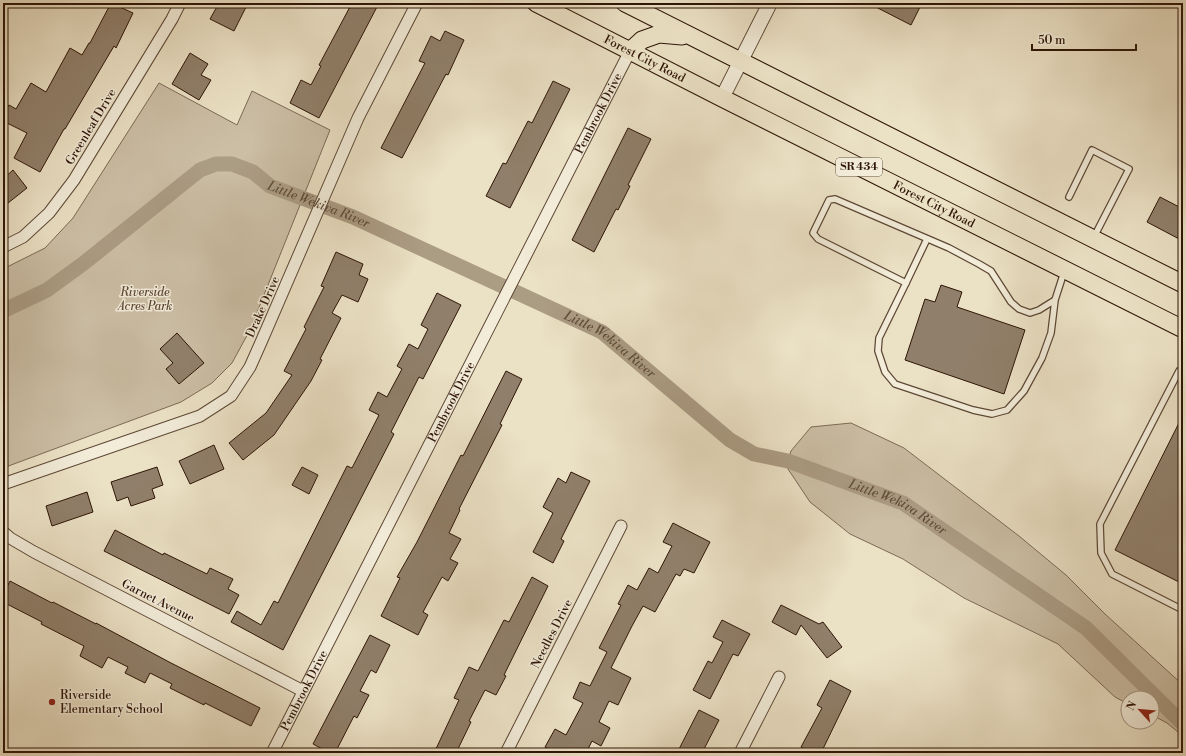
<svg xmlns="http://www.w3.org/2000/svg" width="1186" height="756" font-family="'Libre Bodoni',serif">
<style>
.green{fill:#cbbea5;stroke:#7c6a56}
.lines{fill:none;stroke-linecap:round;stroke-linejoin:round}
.canal{stroke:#ab9c84;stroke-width:15}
.building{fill:#907f6a;stroke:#2e1507}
.service-casing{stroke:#5d4836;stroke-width:8}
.minor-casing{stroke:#5d4836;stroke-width:13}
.tertiary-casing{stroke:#5d4836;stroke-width:16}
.primary-casing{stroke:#2e1507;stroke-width:19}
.service{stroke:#f2ecd9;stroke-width:5.5}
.minor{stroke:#f2ecd9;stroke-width:11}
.tertiary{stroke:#f2ecd9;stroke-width:14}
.primary{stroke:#ebe1c5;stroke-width:17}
.poi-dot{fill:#8f2418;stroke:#f2ecd9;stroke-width:1.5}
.labels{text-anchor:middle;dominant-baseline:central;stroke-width:3;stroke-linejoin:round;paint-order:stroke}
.shield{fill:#f2ecd9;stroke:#695646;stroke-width:1}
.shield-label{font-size:11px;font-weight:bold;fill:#2e1507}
.street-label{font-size:12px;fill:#2e1507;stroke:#f2ecd9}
.park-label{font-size:12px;font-style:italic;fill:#5d4836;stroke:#f2ecd9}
.poi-label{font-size:12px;fill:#2e1507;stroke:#f2ecd9;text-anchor:start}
.water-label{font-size:13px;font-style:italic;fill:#604b39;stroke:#f2ecd9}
</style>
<rect width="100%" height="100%" fill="#ebe1c5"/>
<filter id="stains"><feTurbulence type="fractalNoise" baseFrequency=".005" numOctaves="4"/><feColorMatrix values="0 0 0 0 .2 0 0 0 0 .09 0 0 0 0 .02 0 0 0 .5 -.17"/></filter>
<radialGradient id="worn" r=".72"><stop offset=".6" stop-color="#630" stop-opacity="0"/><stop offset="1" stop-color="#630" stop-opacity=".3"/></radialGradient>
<g class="green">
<polygon points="159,83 237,125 252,91 330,130 250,330 232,363 212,383 181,402 3,468 3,269 45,248 73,218"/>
<polygon points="851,423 904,448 1019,536 1066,575 1105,614 1183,685 1183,736 1167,723 1152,715 1152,698 1128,698 1128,704 1115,697 1058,644 964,598 903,559 850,534 810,502 786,466 791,451 811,427"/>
</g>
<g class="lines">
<path class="canal" id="s1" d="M3,311l44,-21 37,-27 116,-93 16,-6h16l21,8 17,14 83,31 249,115 128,108 24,14 34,7 115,42 183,125 97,96"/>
</g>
<g class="building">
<polygon points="111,3 133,13 116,48 114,46 65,129 64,129 40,172 14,158 27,133 3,121 3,116 9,105 16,109 31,83 46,92 70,48 82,55 89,43 90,43"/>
<polygon points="219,3 239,3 246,7 234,31 210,19"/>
<polygon points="352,3 379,3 319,118 290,103 301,80 311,85 321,66 319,65"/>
<polygon points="868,3 922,3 911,25"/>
<polygon points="445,31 464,40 448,75 446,74 402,158 381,148 425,63 419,61 431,36 440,41"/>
<polygon points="190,53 208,64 201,75 211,80 199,100 172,84"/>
<polygon points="553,81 570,89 510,208 486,196 503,163 506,164 528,121 532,123"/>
<polygon points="628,128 651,139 628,185 630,186 618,210 616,209 594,252 572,240"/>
<polygon points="13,170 27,188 3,207 3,179"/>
<polygon points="1160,197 1183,209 1183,241 1147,222"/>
<polygon points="336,252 363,264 359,275 368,279 358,302 342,295 332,313 341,318 320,359 322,360 311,381 274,435 243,460 229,443 266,413 292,375 284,371 306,329 304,327 324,287 321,286"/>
<polygon points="941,285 962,292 957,307 1025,330 1004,394 905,360 925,299 935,302"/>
<polygon points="437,293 461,305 423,379 419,377 391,432 394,434 283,650 231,622 237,611 261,625 274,601 278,603 347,466 352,468 379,415 369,410 378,392 387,397 402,369 397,366 409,344 418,349 428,329 421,325"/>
<polygon points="177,333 204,363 179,384 166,369 173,363 160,349"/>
<polygon points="506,371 522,379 500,424 502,425 459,509 460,510 449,533 461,539 450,559 458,563 448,581 442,577 423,612 428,615 418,635 381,616 400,578 397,577 417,542 461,455 463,456"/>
<polygon points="1183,415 1183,574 1179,582 1115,550"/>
<polygon points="214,445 224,469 190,484 179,461"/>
<polygon points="157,467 163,485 152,489 155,498 131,506 128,497 117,501 111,482"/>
<polygon points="302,467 318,475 309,494 292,485"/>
<polygon points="571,472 590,481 561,539 564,541 553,563 533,552 553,513 543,507 558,478 566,483"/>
<polygon points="87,492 93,512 52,526 46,506"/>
<polygon points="673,523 710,542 694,573 684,569 680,576 676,574 655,612 643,606 632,626 611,668 631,678 618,705 609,701 599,722 610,728 601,746 592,741 586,753 557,753 545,747 555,729 566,735 583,703 573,698 580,682 590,686 607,652 599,648 621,605 618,604 628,585 637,590 649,568 658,573 672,546 663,542"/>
<polygon points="115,530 163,555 164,553 207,574 210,568 233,579 228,589 239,595 229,614 104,551"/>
<polygon points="532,577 548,586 504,675 506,676 496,695 485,690 469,721 471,722 456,753 434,753 459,700 454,698 469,667 478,671 504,620 509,622"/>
<polygon points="10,581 52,603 53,602 96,624 96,623 171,663 260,708 251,726 205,703 204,705 170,688 172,684 150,673 145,683 125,673 128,667 108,657 102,668 80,656 84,646 41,624 42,622 3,602 3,595"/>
<polygon points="781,605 819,624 823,622 842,647 827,658 801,625 796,635 772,622"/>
<polygon points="722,620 750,634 738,656 733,654 710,699 693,690 708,661 712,663 723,642 713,637"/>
<polygon points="370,635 390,645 376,673 371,670 360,691 369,695 357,718 354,716 335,753 330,753 313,744"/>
<polygon points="830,680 851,691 821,753 813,753 801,747 822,708 817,705"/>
<polygon points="699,710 719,720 702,753 677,753"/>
</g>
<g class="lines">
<defs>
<g id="service">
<polyline points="1069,197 1092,150 1129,169 1094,237"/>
<polyline points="906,283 927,239"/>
<polyline points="1055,300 1051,333 1042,358 1024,391 1007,410 992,414 973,410 895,384 885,372 878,351 879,338 906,283 818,239 813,233 829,200 835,199 949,248 979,264 991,271 1011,302 1019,309 1030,313 1039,310 1055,300 1064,272"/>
<polyline points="1183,373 1179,371 1100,524 1101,553 1112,574 1183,610"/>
</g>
<g id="minor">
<polyline points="3,247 23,237 49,213 74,180 172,19 180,3"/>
<polyline points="3,484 200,416 231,396 250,367 262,340 358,118 417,3"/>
<polyline points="3,532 10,538 34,552 303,691"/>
<path id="s2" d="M272,753l358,-702"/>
<polyline points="506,753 621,526"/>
<polyline points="740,753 779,677"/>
</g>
<polyline id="tertiary" points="722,98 770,3"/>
<g id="primary">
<path id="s3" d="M536,3l186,95 461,231"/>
<polyline points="625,3 1183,284"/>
<polyline points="630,51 642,40 659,34 682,36"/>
</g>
</defs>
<use href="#service" class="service-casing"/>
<use href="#minor" class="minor-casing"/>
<use href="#tertiary" class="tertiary-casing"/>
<use href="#primary" class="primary-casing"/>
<use href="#service" class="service"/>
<use href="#minor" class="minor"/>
<use href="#tertiary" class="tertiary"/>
<use href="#primary" class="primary"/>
</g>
<circle class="poi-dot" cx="52" cy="702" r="4"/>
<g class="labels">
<rect class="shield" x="836" y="158" width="46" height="18" rx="3"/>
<g class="shield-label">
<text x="859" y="167">SR 434</text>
</g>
<g class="street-label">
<text stroke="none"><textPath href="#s3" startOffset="122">Forest City Road</textPath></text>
<text stroke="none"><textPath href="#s2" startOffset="718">Pembrook Drive</textPath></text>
<text transform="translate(91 127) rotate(-59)">Greenleaf Drive</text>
<text stroke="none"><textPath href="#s3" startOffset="446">Forest City Road</textPath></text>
<text transform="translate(263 307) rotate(-66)">Drake Drive</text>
<text stroke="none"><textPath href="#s2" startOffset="394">Pembrook Drive</textPath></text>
<text transform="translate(158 601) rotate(27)">Garnet Avenue</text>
<text transform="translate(552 634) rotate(-63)">Needles Drive</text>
<text stroke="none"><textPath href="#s2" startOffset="70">Pembrook Drive</textPath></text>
</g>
<g class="park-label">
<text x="145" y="292">Riverside<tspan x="145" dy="14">Acres Park</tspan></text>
</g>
<g class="poi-label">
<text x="60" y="695">Riverside<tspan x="60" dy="14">Elementary School</tspan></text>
</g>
<g class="water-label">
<text stroke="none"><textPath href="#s1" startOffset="373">Little Wekiva River</textPath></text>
<text stroke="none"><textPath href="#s1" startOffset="697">Little Wekiva River</textPath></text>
<text stroke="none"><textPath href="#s1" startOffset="1033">Little Wekiva River</textPath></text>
</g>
</g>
<rect width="1186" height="756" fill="none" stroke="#ebe1c5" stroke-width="16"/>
<rect x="4" y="4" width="1178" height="748" fill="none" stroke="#2e1507" stroke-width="2"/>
<rect x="8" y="8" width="1170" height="740" fill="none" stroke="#2e1507"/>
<g transform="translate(1140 710) rotate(297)"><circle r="19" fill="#f2ecd9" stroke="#a49685"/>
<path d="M0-3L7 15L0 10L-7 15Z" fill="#8f2418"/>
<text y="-6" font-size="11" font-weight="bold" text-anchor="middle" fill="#2e1507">N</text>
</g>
<path d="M1032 44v6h104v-6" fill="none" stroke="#2e1507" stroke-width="2"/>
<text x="1038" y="44" font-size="12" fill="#2e1507" stroke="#f2ecd9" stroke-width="3" paint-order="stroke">50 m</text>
<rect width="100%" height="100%" filter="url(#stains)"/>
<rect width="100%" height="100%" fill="url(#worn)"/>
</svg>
